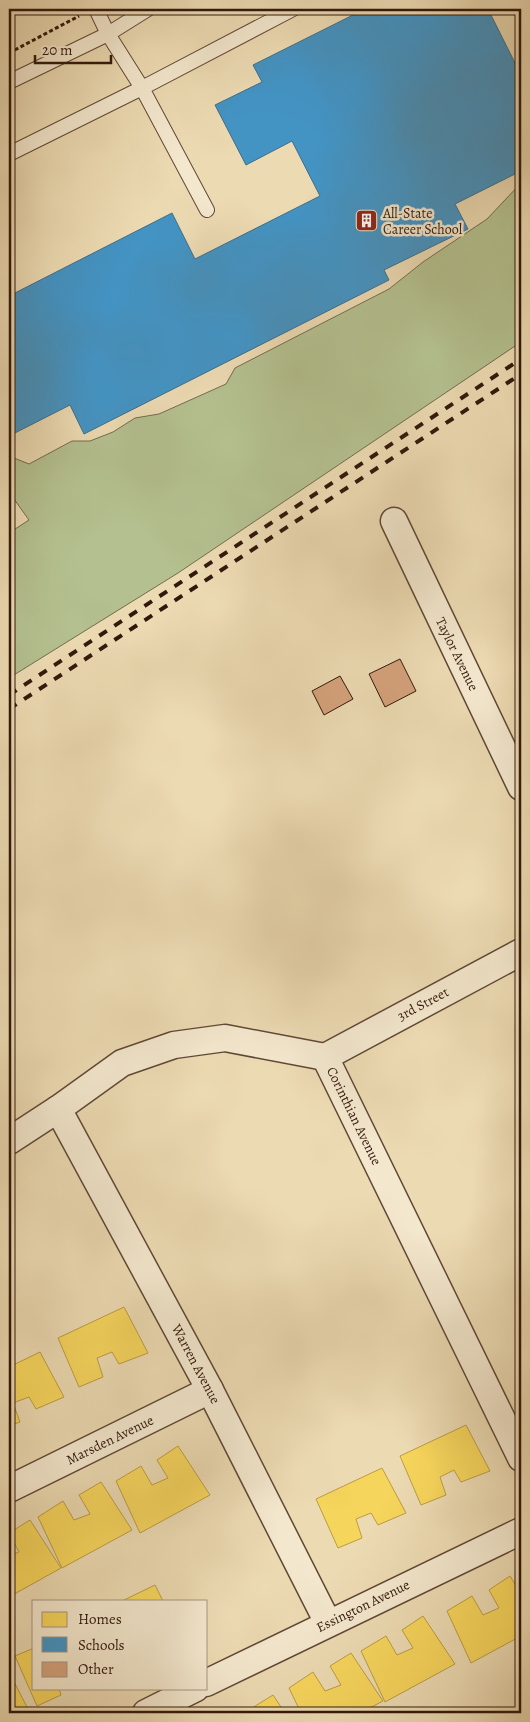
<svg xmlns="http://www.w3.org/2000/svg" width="530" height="1722" font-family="Alegreya,serif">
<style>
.green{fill:#b4c08f;stroke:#736c4e}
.homes{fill:#f6d55c;stroke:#bb9c44}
.schools{fill:#4393c3;stroke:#3e6e8c}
.building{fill:#d4a27c;stroke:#32180c}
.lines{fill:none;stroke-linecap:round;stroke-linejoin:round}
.lane-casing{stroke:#604836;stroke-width:16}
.street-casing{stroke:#604836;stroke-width:29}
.path{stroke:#32180c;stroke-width:3;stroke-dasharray:4 2.5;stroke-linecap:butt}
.lane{stroke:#f3e7cd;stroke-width:14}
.street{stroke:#f3e7cd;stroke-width:26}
.rail{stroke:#32180c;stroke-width:4;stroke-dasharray:9 9;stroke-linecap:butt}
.labels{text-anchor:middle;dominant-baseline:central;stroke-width:5;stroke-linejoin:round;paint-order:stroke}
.poi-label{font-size:14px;fill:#32180c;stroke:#f3e7cd;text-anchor:start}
.street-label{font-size:14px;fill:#32180c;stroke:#f3e7cd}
</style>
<rect width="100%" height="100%" fill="#ecdab2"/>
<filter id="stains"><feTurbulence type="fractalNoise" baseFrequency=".004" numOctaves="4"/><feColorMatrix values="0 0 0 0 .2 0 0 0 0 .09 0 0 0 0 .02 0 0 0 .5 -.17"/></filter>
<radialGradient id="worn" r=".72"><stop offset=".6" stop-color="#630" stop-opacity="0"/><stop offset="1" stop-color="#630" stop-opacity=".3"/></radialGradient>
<polygon class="green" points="521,183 521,342 178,573 9,678 9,533 29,520 9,492 9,456 29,464 72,441 90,441 113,432 135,418 159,414 226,384 235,368 389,289 423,262 487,219"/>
<g class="homes">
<polygon points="124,1307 148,1353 119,1364 112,1352 97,1358 103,1377 79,1387 58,1338"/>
<polygon points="40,1352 64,1397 36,1409 29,1397 13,1403 20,1422 9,1426 9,1367"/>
<polygon points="466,1425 490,1471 461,1482 454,1470 440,1477 446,1495 421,1505 400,1456"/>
<polygon points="178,1446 210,1495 140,1533 116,1481 141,1466 152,1485 168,1478 157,1460"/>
<polygon points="382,1468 406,1513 378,1525 371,1513 356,1519 362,1538 338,1548 316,1499"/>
<polygon points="101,1482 132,1530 62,1568 38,1517 63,1501 74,1520 90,1514 79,1495"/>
<polygon points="30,1520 61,1568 9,1597 9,1556 19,1552 9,1533"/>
<polygon points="510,1576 521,1594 521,1636 471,1663 447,1611 472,1596 483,1615 499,1608 489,1590"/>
<polygon points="155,1585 163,1601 122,1601"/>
<polygon points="423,1616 455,1664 385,1702 361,1651 386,1636 397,1655 413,1648 402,1630"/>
<polygon points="34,1648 34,1688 59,1688 61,1695 37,1706 15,1656"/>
<polygon points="351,1653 383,1701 360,1713 301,1713 289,1688 313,1672 325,1691 341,1685 330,1666"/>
<polygon points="9,1672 27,1707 13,1713 9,1713"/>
<polygon points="273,1695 285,1713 255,1713 252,1708"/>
</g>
<polygon class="schools" points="365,9 488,9 521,75 521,171 455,204 468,229 384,270 389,280 84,434 70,405 9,436 9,296 172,213 195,259 320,196 292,141 246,165 215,105 262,82 253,65"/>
<g class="building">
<polygon points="400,659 416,691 385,707 369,674"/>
<polygon points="340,676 353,699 324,715 312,691"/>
</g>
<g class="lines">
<defs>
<g id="lane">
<polyline points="96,9 108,34 148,9"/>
<polyline points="9,82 108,34 142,88 293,9"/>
<polyline points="9,154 142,88 207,210"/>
</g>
<g id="street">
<polyline points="394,521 521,787"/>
<polyline points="325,1057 521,1458"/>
<polyline points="325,1057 521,952"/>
<polyline points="58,1109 210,1390 328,1623"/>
<polyline points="9,1141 58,1109 122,1063 174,1045 225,1038 325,1057"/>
<polyline points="9,1489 210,1390"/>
<polyline points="206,1683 521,1531"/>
<polyline points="146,1713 196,1688"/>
</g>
</defs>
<use href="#lane" class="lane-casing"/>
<use href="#street" class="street-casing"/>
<polyline class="path" points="9,53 79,16"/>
<use href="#lane" class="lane"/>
<use href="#street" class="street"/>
<g class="rail">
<polyline points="9,695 521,359"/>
<polyline points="9,709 521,374"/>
</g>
</g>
<defs>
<symbol id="building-square" viewBox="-11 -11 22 22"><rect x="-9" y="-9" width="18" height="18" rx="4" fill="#8f2418" stroke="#f3e7cd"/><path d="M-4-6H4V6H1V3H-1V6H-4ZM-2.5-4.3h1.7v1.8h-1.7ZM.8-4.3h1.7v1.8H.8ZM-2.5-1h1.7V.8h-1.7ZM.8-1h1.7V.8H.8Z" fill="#fff"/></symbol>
</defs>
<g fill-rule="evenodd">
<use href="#building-square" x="354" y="208" width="25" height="25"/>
</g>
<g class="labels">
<g class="poi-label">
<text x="383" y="213">All-State<tspan x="383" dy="16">Career School</tspan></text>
</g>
<g class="street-label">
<text transform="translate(457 654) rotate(64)">Taylor Avenue</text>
<text transform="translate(423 1004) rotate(-28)">3rd Street</text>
<text transform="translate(354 1116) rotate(64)">Corinthian Avenue</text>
<text transform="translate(196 1364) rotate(62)">Warren Avenue</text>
<text transform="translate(110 1440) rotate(-26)">Marsden Avenue</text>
<text transform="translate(363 1606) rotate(-26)">Essington Avenue</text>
</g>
</g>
<rect width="530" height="1722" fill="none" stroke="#ecdab2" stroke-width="30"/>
<rect x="10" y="10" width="510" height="1702" fill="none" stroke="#32180c" stroke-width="2.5"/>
<rect x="15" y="15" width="500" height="1692" fill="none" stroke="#32180c"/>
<rect x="32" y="1600" width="175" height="90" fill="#f3e7cd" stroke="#a69480"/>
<rect x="42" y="1612" width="25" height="15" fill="#f6d55c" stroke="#a69480"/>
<text x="78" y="1624" font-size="15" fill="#32180c">Homes</text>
<rect x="42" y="1637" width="25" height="15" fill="#4393c3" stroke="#a69480"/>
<text x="78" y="1650" font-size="15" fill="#32180c">Schools</text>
<rect x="42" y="1662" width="25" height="15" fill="#d4a27c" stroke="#a69480"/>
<text x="78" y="1674" font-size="15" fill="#32180c">Other</text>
<path d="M35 55v8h76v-8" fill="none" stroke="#32180c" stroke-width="2.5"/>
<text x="42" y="55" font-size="15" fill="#32180c" stroke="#f3e7cd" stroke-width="4" paint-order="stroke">20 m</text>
<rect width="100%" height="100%" filter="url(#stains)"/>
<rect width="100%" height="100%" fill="url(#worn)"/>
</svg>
